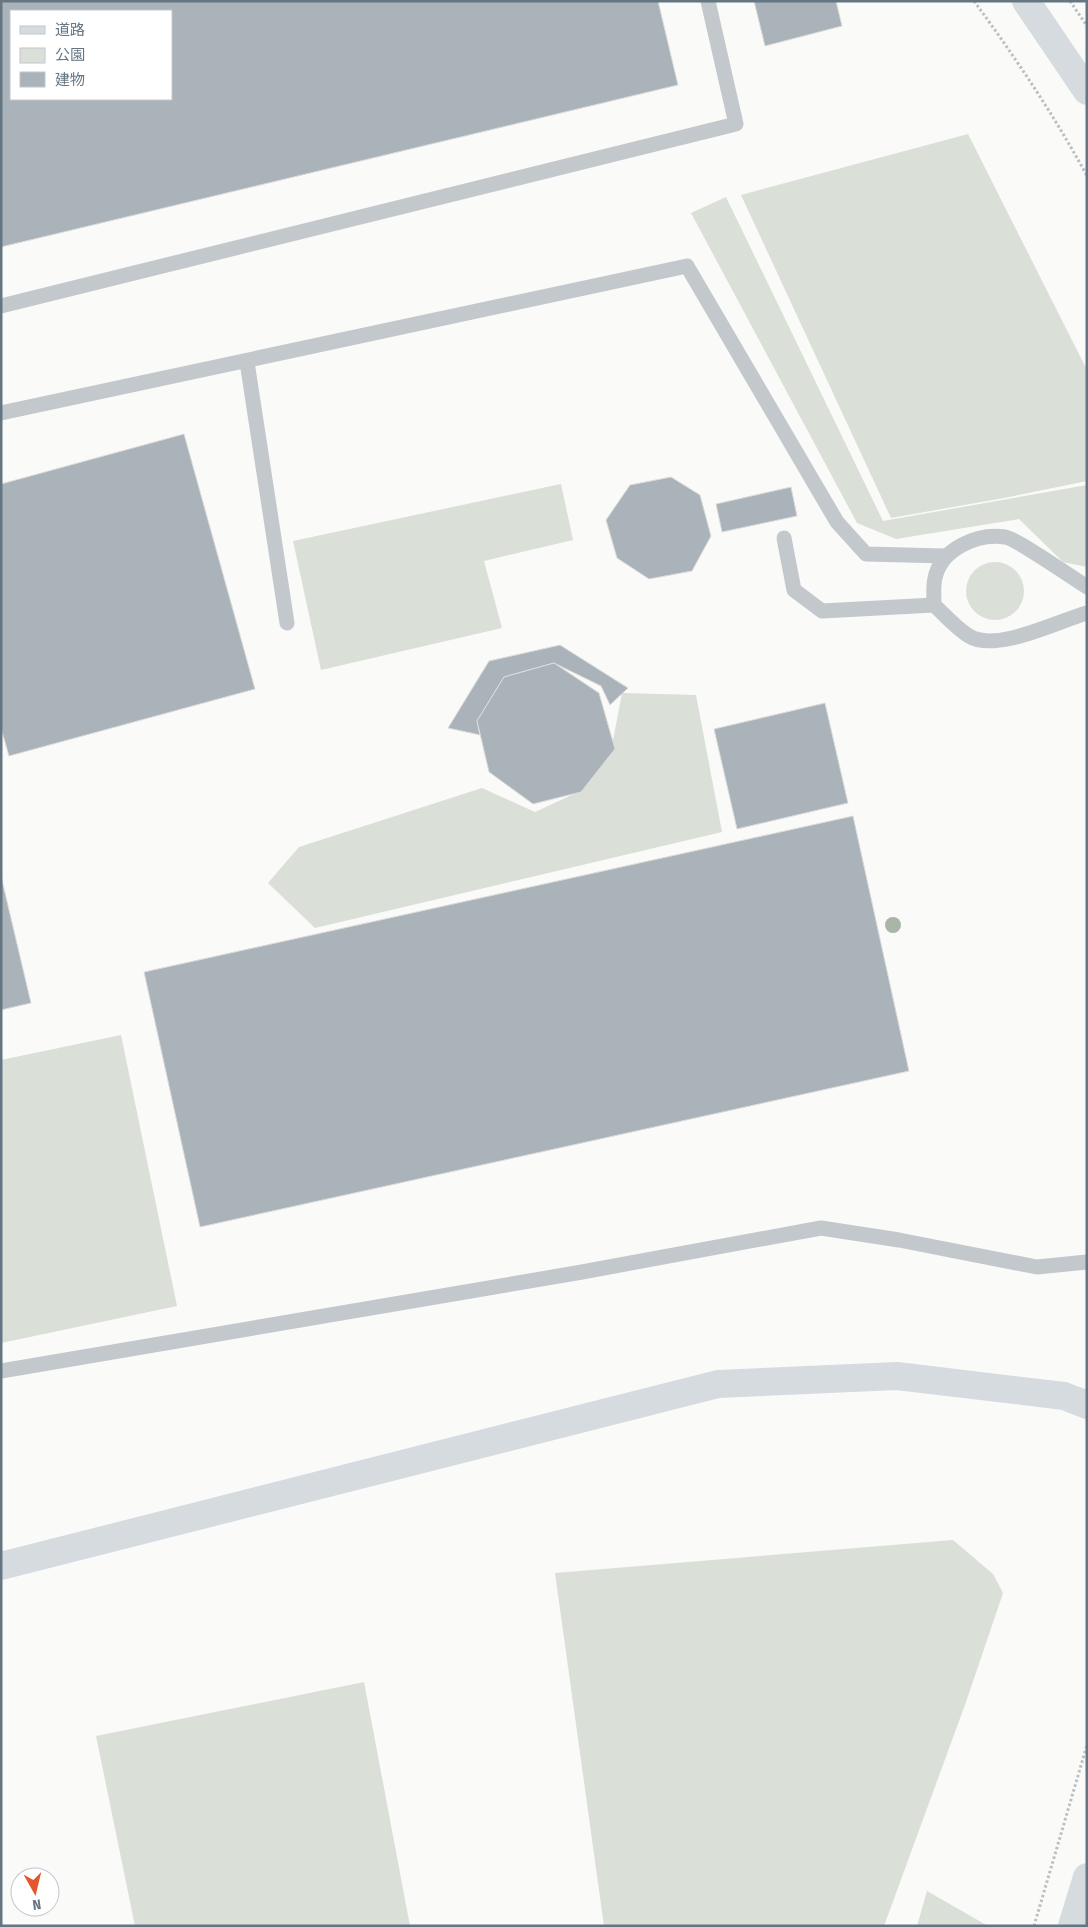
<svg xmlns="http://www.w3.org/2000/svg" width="1088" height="1927" font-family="'Fira Sans Condensed','Noto Sans JP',sans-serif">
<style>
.green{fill:#dadfd7}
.building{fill:#aab3b9;stroke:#dcdcda;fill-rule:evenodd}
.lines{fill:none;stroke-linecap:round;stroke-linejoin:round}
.path{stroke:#bbbfc2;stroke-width:3;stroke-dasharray:2.5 2.5;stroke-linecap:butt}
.lane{stroke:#c3c8cc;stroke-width:15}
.secondary{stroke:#d6dbdf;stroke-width:28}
.tree{fill:#aab4a7}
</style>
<rect width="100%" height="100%" fill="#fafaf8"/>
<g class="green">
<polygon points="968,134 1087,370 1087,481 1004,498 891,518 741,195"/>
<polygon points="726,197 883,521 1087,485 1087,567 1063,562 1019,519 896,539 857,523 691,213"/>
<polygon points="561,484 573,540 484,561 502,628 321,670 293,541"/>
<circle cx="995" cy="591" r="29"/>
<polygon points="622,693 696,695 722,832 315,928 268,883 299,847 482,788 535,812 574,794 610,756"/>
<polygon points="121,1035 177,1306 1,1343 1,1060"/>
<polygon points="953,1540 993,1574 1003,1593 966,1702 884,1926 604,1926 555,1573"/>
<polygon points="364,1682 410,1926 135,1926 96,1736"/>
<polygon points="927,1891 988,1926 917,1926"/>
</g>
<g class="building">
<path d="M1,1h657l20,84 -677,162zM11,11h160v88h-160z"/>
<polygon points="754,1 836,1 842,26 765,46"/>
<polygon points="184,434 255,689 9,756 1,728 1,484"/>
<polygon points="671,477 700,495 711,536 692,571 649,579 617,558 606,520 630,485"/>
<polygon points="791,487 797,516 722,532 716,504"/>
<polygon points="560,645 628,688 610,705 601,686 554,663 504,677 477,721 480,735 448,728 489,661"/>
<polygon points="554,663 599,693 615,749 581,792 533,804 489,772 477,721 504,677"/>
<polygon points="825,703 848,803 737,829 714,729"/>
<polygon points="853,816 909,1071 200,1227 144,972"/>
<polygon points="1,876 31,1003 1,1010"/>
</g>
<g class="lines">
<g class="path">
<path d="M974,1c41,56 80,114 113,175"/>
<polyline points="1070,1 1087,26"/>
<polyline points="1034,1926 1087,1745"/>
</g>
<g class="lane">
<polyline points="1,306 736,124 708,1"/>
<polyline points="247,362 287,623"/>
<polyline points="1,413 687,266 837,522 866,554 945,556"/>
<polyline points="784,538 794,590 822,611 934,605"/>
<path d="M1087,587c-14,-9 -72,-49 -82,-50 -28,-4 -64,12 -70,41 -2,8 -1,19 -1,27 11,10 22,23 35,31 27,17 89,-15 118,-23"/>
<polyline points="1,1371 582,1272 821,1228 899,1240 1037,1267 1087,1262"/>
</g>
<g class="secondary">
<polyline points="1026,1 1087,91"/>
<polyline points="1,1566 718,1384 897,1376 1064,1396 1087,1405"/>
<polyline points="1072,1926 1087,1877"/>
</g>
</g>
<circle class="tree" cx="893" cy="925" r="8"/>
<rect width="1088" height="1927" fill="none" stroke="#657683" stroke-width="5"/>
<rect x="10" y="10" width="162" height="90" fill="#ffffff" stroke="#c1c8cd"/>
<rect x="20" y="26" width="25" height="8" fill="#d6dbdf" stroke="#c1c8cd"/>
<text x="55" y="35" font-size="15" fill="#657683">道路</text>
<rect x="20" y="48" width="25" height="15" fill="#dadfd7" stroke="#c1c8cd"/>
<text x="55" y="60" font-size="15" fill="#657683">公園</text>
<rect x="20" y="72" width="25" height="15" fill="#aab3b9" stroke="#c1c8cd"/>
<text x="55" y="85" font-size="15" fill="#657683">建物</text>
<g transform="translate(35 1892) rotate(172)"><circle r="24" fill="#ffffff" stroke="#c1c8cd"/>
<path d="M0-4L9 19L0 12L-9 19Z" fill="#e4572e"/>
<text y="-8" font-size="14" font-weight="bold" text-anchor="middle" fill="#657683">N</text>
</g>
</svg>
